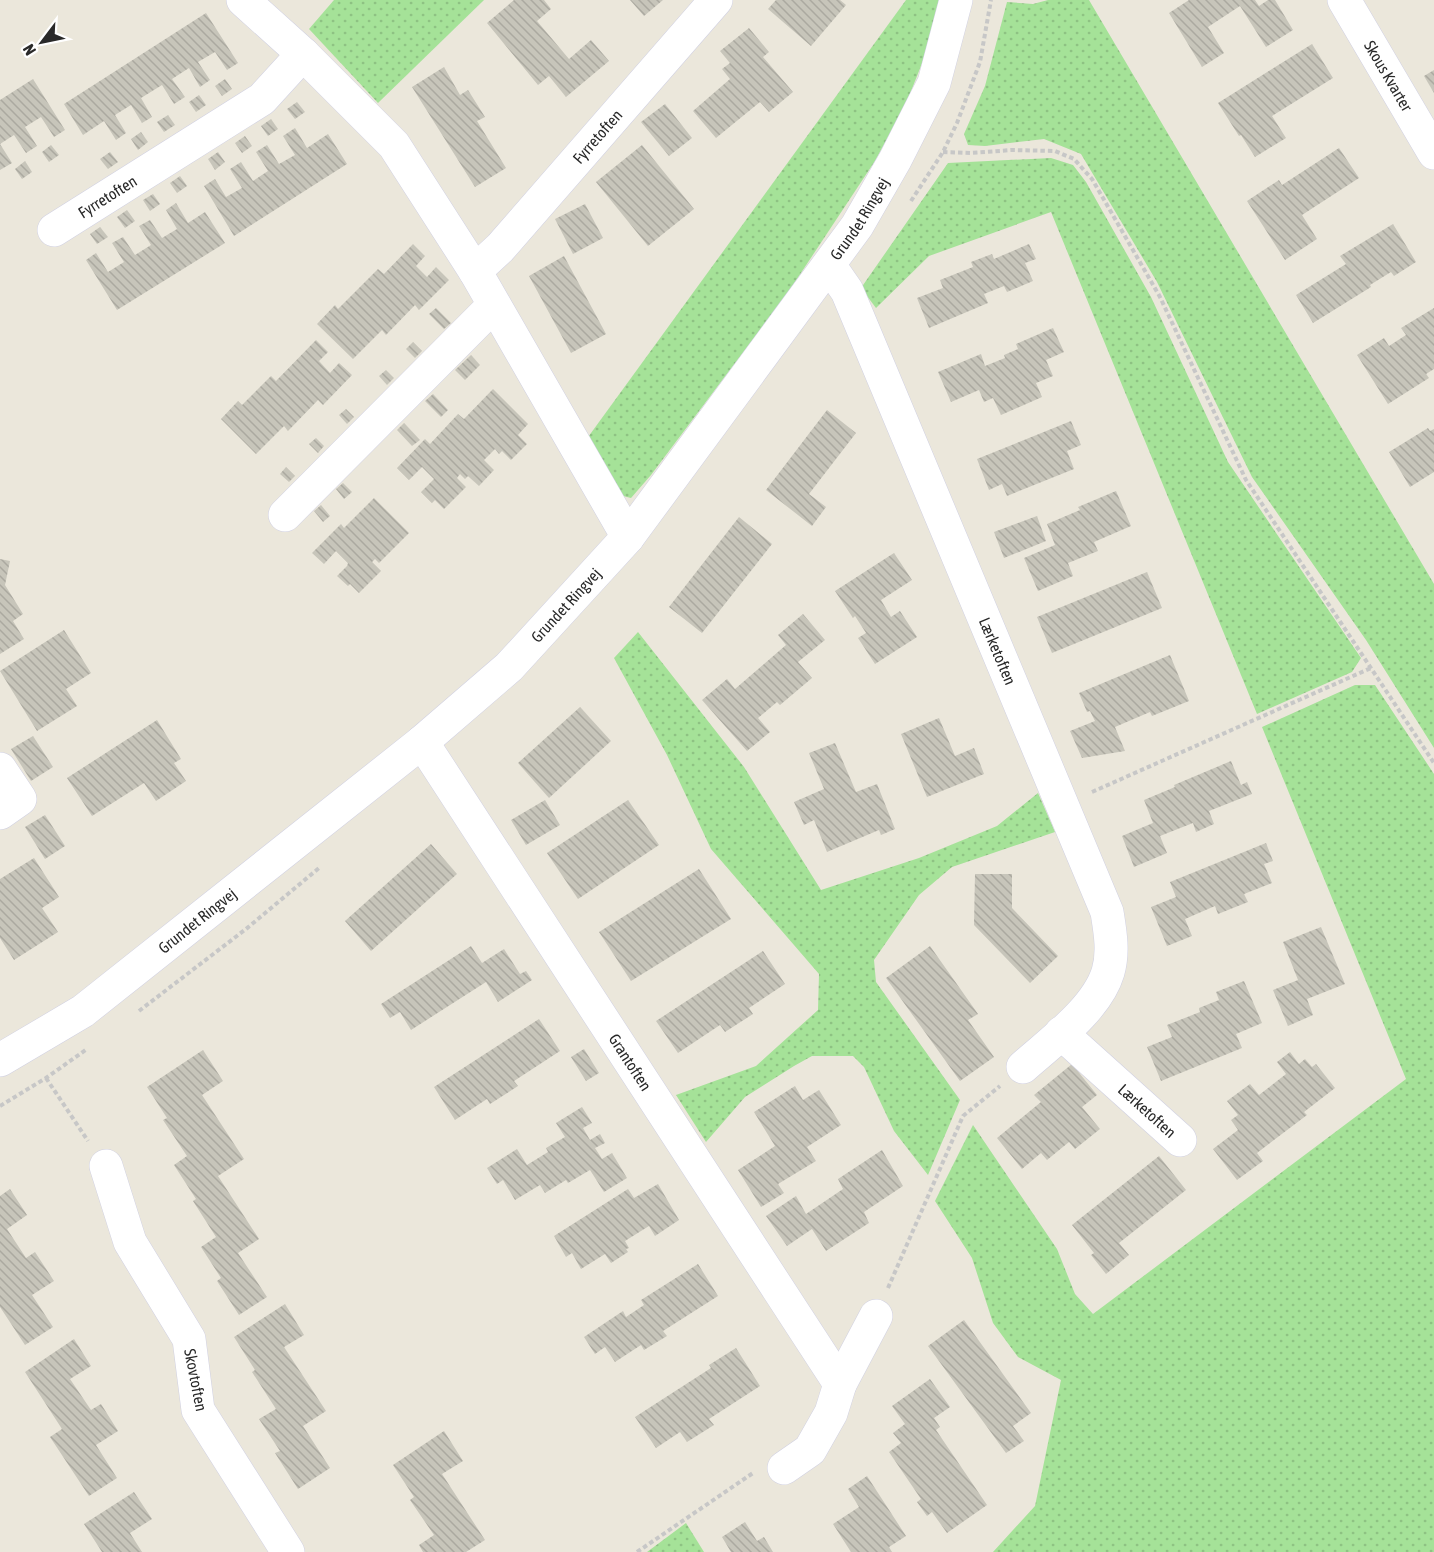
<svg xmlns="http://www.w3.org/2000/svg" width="1434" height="1552" font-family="'Asap Condensed',sans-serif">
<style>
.grass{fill:url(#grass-dots)}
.building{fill:url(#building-back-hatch)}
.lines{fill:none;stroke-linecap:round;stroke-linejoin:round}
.minor-casing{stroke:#d1d1e2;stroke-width:34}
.path{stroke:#c7c7c7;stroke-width:4;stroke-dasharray:4.5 3;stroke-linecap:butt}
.minor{stroke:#fff;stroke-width:33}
.labels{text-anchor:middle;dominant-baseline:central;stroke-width:4.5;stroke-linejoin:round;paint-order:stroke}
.street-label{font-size:16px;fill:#292929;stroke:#fff}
</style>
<defs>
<pattern id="grass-dots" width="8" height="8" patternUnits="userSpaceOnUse" patternTransform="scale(1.5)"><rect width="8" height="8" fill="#a5e298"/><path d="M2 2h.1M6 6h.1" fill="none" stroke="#8ec283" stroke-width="1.8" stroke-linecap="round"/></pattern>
<pattern id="building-back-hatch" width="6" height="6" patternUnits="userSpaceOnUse" patternTransform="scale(1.5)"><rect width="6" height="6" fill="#c7c5ba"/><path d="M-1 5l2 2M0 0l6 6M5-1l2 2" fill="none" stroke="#aba9a0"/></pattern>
</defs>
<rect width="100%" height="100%" fill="#ebe7db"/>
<g class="grass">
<polygon points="334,0 484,0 378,103 309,29"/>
<polygon points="906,0 942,0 930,43 906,104 875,161 787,294 651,475 631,498 615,494 583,444"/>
<polygon points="1048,0 1089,0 1434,584 1434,748 1366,640 1252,477 1157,282 1081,154 1044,139 985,146 968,145 964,134 985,86 1007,2 1033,4"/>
<polygon points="1051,158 1073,165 1086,182 1151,297 1228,462 1361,658 1352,672 1257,714 1051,212 929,256 876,308 861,288 948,163"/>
<polygon points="638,632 744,767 821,890 919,858 997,826 1038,793 1055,832 952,867 919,895 874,960 876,982 960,1100 928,1175 894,1131 864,1067 853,1056 812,1056 794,1066 745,1097 706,1142 676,1095 756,1066 818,1010 819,974 711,849 667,755 614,658"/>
<polygon points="1355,685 1375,685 1434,774 1434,1552 993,1552 1035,1506 1061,1380 1018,1357 993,1323 972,1258 935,1201 973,1125 1057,1249 1075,1294 1093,1314 1406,1079 1262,727"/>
<polygon points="686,1523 704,1552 647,1552"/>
</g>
<g class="building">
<polygon points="514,0 544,0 551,9 537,21 569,59 591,40 609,61 566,97 549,76 538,85 487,23"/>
<polygon points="630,0 663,0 644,16"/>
<polygon points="776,0 840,0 846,5 811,46 768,9"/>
<polygon points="1189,0 1255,0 1259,6 1268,0 1275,0 1293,30 1266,47 1240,6 1208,27 1224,53 1202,67 1169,13"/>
<polygon points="206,13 238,63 227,70 215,52 198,62 210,80 200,87 189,68 172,79 185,97 174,104 162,85 141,98 152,117 142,123 131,105 115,115 126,133 116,140 104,121 83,135 64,104"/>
<polygon points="749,28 769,52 763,57 793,92 769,112 760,102 716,138 693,111 730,79 722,69 730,63 720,51"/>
<polygon points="1312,44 1333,78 1272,116 1286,138 1255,157 1241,135 1239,136 1218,103"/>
<polygon points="444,67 460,95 468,90 485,117 477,121 506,168 475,187 412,87"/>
<polygon points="1434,70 1434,93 1424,76"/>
<polygon points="33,79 65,130 54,137 41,117 25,127 37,146 26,153 14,135 0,144 0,100"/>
<polygon points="225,79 232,89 222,96 215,86"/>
<polygon points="199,95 206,105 196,112 189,102"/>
<polygon points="297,102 305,112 295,119 287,109"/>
<polygon points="665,104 692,138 669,156 641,122"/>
<polygon points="168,115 175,125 164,132 157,122"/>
<polygon points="271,119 278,129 268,136 261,126"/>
<polygon points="295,128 307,148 328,134 347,164 234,236 204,186 215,179 226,197 242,188 230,169 241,162 253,181 268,171 256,152 267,145 279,164 295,155 283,136"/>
<polygon points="141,132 148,142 138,150 131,139"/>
<polygon points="245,136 252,146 242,153 235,143"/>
<polygon points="0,144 12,163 0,170"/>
<polygon points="51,145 59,155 49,162 42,152"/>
<polygon points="642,145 694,209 648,246 596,182"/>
<polygon points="1339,148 1359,178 1302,215 1317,239 1285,260 1247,201 1279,180 1282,185"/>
<polygon points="110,152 118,162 108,169 100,159"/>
<polygon points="218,152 225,162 215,170 208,159"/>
<polygon points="25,161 32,172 22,179 15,169"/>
<polygon points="180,176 187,186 177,193 170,183"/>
<polygon points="153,194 160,204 150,211 143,200"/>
<polygon points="176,203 188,223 205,212 225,243 117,310 86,260 96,253 108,272 124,262 112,243 123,237 135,255 151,245 139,226 150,220 162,238 177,229 166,210"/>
<polygon points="585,204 603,238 573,254 555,219"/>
<polygon points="127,210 135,221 125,228 117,217"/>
<polygon points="1393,224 1416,262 1394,276 1391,272 1370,285 1371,287 1313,323 1296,295 1346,264 1340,256"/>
<polygon points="100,227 108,237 97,244 90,234"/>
<polygon points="413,244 425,256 416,266 427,277 436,267 449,280 419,310 415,305 386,335 382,330 353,359 317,324 335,305 338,309 378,269 384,274"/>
<polygon points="1029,244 1036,259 1025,263 1033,281 1007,292 1004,286 984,294 988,303 929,328 917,298 943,288 940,280 973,267 971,262 992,254 994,259"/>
<polygon points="564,256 606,334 571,353 529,276"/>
<polygon points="436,308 451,323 444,329 429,314"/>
<polygon points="1434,308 1434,369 1426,374 1429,378 1388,404 1357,355 1384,338 1389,346 1406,335 1401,328"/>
<polygon points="1053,328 1064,352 1046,360 1053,376 1036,383 1042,397 1001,415 993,398 984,402 979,390 951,402 938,372 981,354 985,366 1005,358 1004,355 1018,349 1016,344"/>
<polygon points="316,340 328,352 319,361 330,373 339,363 352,375 323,405 318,400 288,431 284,426 256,454 221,419 238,401 242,405 271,376 276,381"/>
<polygon points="413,342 422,351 415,358 406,349"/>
<polygon points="471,355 480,365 465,380 455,370"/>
<polygon points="386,370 394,378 387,385 379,376"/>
<polygon points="493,389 528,424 518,435 527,444 511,460 502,451 499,454 495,449 484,460 494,470 479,486 468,476 465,479 460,474 457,478 466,487 444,509 435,500 432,503 421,492 434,479 422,467 409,480 397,468 425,439 430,444 458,414 464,419"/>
<polygon points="433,394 448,410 441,417 425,401"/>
<polygon points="346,409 354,417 347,424 339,415"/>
<polygon points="827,410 856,433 809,494 826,507 812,526 766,490"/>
<polygon points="1071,421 1081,445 1067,451 1074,469 1007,496 1002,484 989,490 977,459"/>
<polygon points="404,423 420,440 412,446 397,430"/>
<polygon points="1428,428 1430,431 1434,429 1434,472 1410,487 1389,452"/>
<polygon points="316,438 324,446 318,453 309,444"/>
<polygon points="286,467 295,476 289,482 280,474"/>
<polygon points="343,483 352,492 344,499 336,489"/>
<polygon points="1116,491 1131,526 1094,542 1098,551 1068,563 1073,576 1038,591 1024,558 1055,545 1047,524 1080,510 1078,507"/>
<polygon points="374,498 409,533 379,563 375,559 372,562 381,571 359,593 350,584 348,586 337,576 347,566 348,563 336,551 324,564 312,553 341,524 344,528"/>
<polygon points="321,505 330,516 323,522 314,511"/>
<polygon points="1037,516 1046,541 1004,558 994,532"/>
<polygon points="739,517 772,544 702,633 669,607"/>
<polygon points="894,553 912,580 881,600 891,617 900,611 917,637 875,664 858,638 866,633 855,616 853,618 835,591"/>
<polygon points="0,559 10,561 5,585 23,614 13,621 24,639 0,654"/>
<polygon points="1147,572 1162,608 1052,653 1037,617"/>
<polygon points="803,614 825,640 798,662 812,678 780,705 777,702 758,718 770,732 747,751 702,700 727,679 735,689 786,645 778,635"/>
<polygon points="64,630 91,673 66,689 77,706 37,731 0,671"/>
<polygon points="1170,655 1189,701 1152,716 1150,712 1115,727 1125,751 1082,758 1070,731 1095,721 1090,711 1087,712 1079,693"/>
<polygon points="580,707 611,741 549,798 518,763"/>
<polygon points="939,718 955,756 974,748 984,774 927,797 901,734"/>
<polygon points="157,720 181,759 174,763 186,781 156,801 144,783 92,816 67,778"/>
<polygon points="33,736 53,767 31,781 11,749"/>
<polygon points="835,743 856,792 877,784 895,829 881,835 879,830 827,852 814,820 804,825 794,802 824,789 809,753"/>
<polygon points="1231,761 1241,785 1247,782 1252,794 1209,811 1214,824 1196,832 1193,823 1160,836 1167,853 1134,867 1122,836 1153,823 1144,800 1175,787 1174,785"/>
<polygon points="545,800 560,825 526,845 511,820"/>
<polygon points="628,800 659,845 578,899 547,853"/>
<polygon points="45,815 65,846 45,859 25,827"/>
<polygon points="1266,843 1273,861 1264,864 1272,883 1244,894 1248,902 1218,914 1215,906 1185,919 1192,936 1167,946 1151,907 1176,897 1170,882"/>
<polygon points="431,844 457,874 371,951 345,921"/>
<polygon points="34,858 59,897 42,908 58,932 14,960 0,938 0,879"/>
<polygon points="699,869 731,919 631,981 599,932"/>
<polygon points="975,874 1012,874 1012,908 1058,956 1030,983 974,925"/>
<polygon points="1321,927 1345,984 1307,999 1313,1015 1288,1026 1273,990 1298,980 1283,942"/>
<polygon points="471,946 482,963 504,949 520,974 526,971 532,980 498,1002 486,982 411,1030 400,1012 390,1018 381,1004"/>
<polygon points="930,946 978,1014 968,1020 994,1057 960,1081 886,978"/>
<polygon points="763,951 785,984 749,1008 753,1014 725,1032 720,1025 678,1053 656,1021"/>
<polygon points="1244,981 1262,1023 1236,1034 1242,1048 1161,1081 1147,1047 1172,1037 1167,1025 1200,1012 1199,1008 1219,1000 1216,992"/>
<polygon points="539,1019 560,1051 514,1081 518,1086 490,1104 487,1099 455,1120 434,1087"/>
<polygon points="584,1049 599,1073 586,1081 571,1057"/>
<polygon points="203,1050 223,1081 202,1095 244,1159 218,1176 259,1239 238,1253 267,1297 239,1315 217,1281 221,1278 201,1247 216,1237 193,1201 196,1199 174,1165 187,1156 163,1120 167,1118 147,1087"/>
<polygon points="1290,1052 1299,1064 1305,1059 1312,1067 1316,1064 1335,1088 1304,1112 1307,1115 1257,1153 1263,1161 1237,1180 1213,1149 1238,1130 1231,1120 1238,1115 1227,1101 1250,1084 1259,1095 1286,1074 1277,1062"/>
<polygon points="1072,1064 1097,1095 1082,1107 1100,1129 1075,1149 1069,1142 1047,1160 1041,1153 1022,1169 997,1138 1041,1102 1034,1095"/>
<polygon points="795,1086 803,1100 819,1090 841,1125 807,1147 816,1161 778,1184 784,1193 761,1207 738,1170 775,1146 754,1112"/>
<polygon points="582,1107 592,1123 583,1128 590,1140 600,1134 605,1143 595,1148 602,1159 612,1153 627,1178 604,1192 590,1170 568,1183 566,1180 545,1193 540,1185 515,1200 503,1180 497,1184 487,1168 517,1149 527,1165 548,1152 546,1148 565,1137 556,1123"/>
<polygon points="882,1150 903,1186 864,1212 869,1223 826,1251 812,1229 787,1246 766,1216 796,1196 806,1214 843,1189 838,1179"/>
<polygon points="1159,1156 1186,1190 1119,1243 1129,1255 1106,1274 1091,1255 1094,1253 1072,1225"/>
<polygon points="658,1184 679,1220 655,1236 649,1226 625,1241 629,1248 626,1249 628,1252 611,1263 605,1254 581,1269 572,1253 566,1257 554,1236 628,1189 634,1198"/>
<polygon points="10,1189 27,1215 7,1229 26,1258 35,1252 54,1281 32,1295 53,1327 25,1345 0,1307 0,1196"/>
<polygon points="698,1264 718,1296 663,1331 667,1336 644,1350 641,1345 615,1362 605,1347 595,1354 584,1337 623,1311 626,1317 644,1305 641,1300"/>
<polygon points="285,1304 304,1335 284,1347 326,1411 303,1426 330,1468 298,1489 275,1453 280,1451 259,1419 276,1409 252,1372 255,1370 234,1337"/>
<polygon points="964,1320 1031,1413 1013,1426 1024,1441 1006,1453 928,1346"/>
<polygon points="74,1339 91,1366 70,1379 91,1410 101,1404 118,1431 96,1445 117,1478 89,1496 50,1437 62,1429 25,1372"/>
<polygon points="736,1348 760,1386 709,1419 714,1425 687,1442 680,1432 656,1448 635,1417 711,1368 709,1365"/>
<polygon points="930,1379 950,1407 934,1418 940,1427 936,1430 987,1505 947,1533 932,1512 927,1516 917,1502 921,1499 889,1452 901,1443 893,1433 905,1424 892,1406"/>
<polygon points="444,1431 463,1461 442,1474 485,1540 466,1552 423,1552 419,1545 434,1535 410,1500 414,1497 393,1465"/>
<polygon points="867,1476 906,1536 889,1547 892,1552 851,1552 833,1524 859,1507 848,1489"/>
<polygon points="134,1492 152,1519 130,1533 142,1552 102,1552 84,1524"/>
<polygon points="745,1522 757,1541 764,1537 773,1552 731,1552 722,1537"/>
</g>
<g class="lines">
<defs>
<g id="minor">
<polyline points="243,0 303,54 394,145 475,271 628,537"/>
<path id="s1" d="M1344,0l90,153"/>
<path id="s2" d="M54,230l208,-131 41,-45"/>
<path id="s3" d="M829,265l18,26 260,621c3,19 7,40 1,60 -11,37 -57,70 -85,95"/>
<path id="s4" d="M475,271l25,-23 216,-248"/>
<polyline points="285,515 494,305"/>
<path id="s5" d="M422,742l418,642 -9,29 -21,37 -26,18"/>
<polyline points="0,769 20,799 0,813"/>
<path id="s6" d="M1061,1033l119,107"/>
<path id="s7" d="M0,1060l83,-49 339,-269 87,-75 119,-130 229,-311 38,-66 39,-77 22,-83"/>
<polyline points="106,1166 130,1242 189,1339 198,1410 288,1552"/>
<polyline points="840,1384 876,1316"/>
</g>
</defs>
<use href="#minor" class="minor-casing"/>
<g class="path">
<polyline points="943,152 971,153 1012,150 1055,151 1074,159 1092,179 1160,297 1246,480 1434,763"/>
<polyline points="911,201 943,152 957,123 980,62 991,0"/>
<polyline points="1092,792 1371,668"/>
<polyline points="139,1011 246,929 319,868"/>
<polyline points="46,1078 88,1141"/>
<polyline points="0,1106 46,1078 87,1049"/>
<polyline points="888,1288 963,1116 1000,1086"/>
<polyline points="637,1552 753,1473"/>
</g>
<use href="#minor" class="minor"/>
</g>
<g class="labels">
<g class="street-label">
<text stroke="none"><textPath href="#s1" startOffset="88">Skous Kvarter</textPath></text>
<text stroke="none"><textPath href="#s4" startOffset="182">Fyrretoften</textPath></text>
<text stroke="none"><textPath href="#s2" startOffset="63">Fyrretoften</textPath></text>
<text stroke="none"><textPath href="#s7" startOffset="1214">Grundet Ringvej</textPath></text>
<text stroke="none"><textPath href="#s7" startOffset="728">Grundet Ringvej</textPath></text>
<text stroke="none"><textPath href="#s3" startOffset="422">Lærketoften</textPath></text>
<text stroke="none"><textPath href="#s7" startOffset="242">Grundet Ringvej</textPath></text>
<text stroke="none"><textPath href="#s5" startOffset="382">Grantoften</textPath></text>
<text stroke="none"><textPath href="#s6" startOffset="116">Lærketoften</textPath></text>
<text transform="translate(196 1380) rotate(79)">Skovtoften</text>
</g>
</g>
<g transform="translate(42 42) rotate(238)" stroke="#ffffff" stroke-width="4.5" paint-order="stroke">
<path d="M0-4.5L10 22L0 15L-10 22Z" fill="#292929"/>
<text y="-9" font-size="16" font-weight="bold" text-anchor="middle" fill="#292929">N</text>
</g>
</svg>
